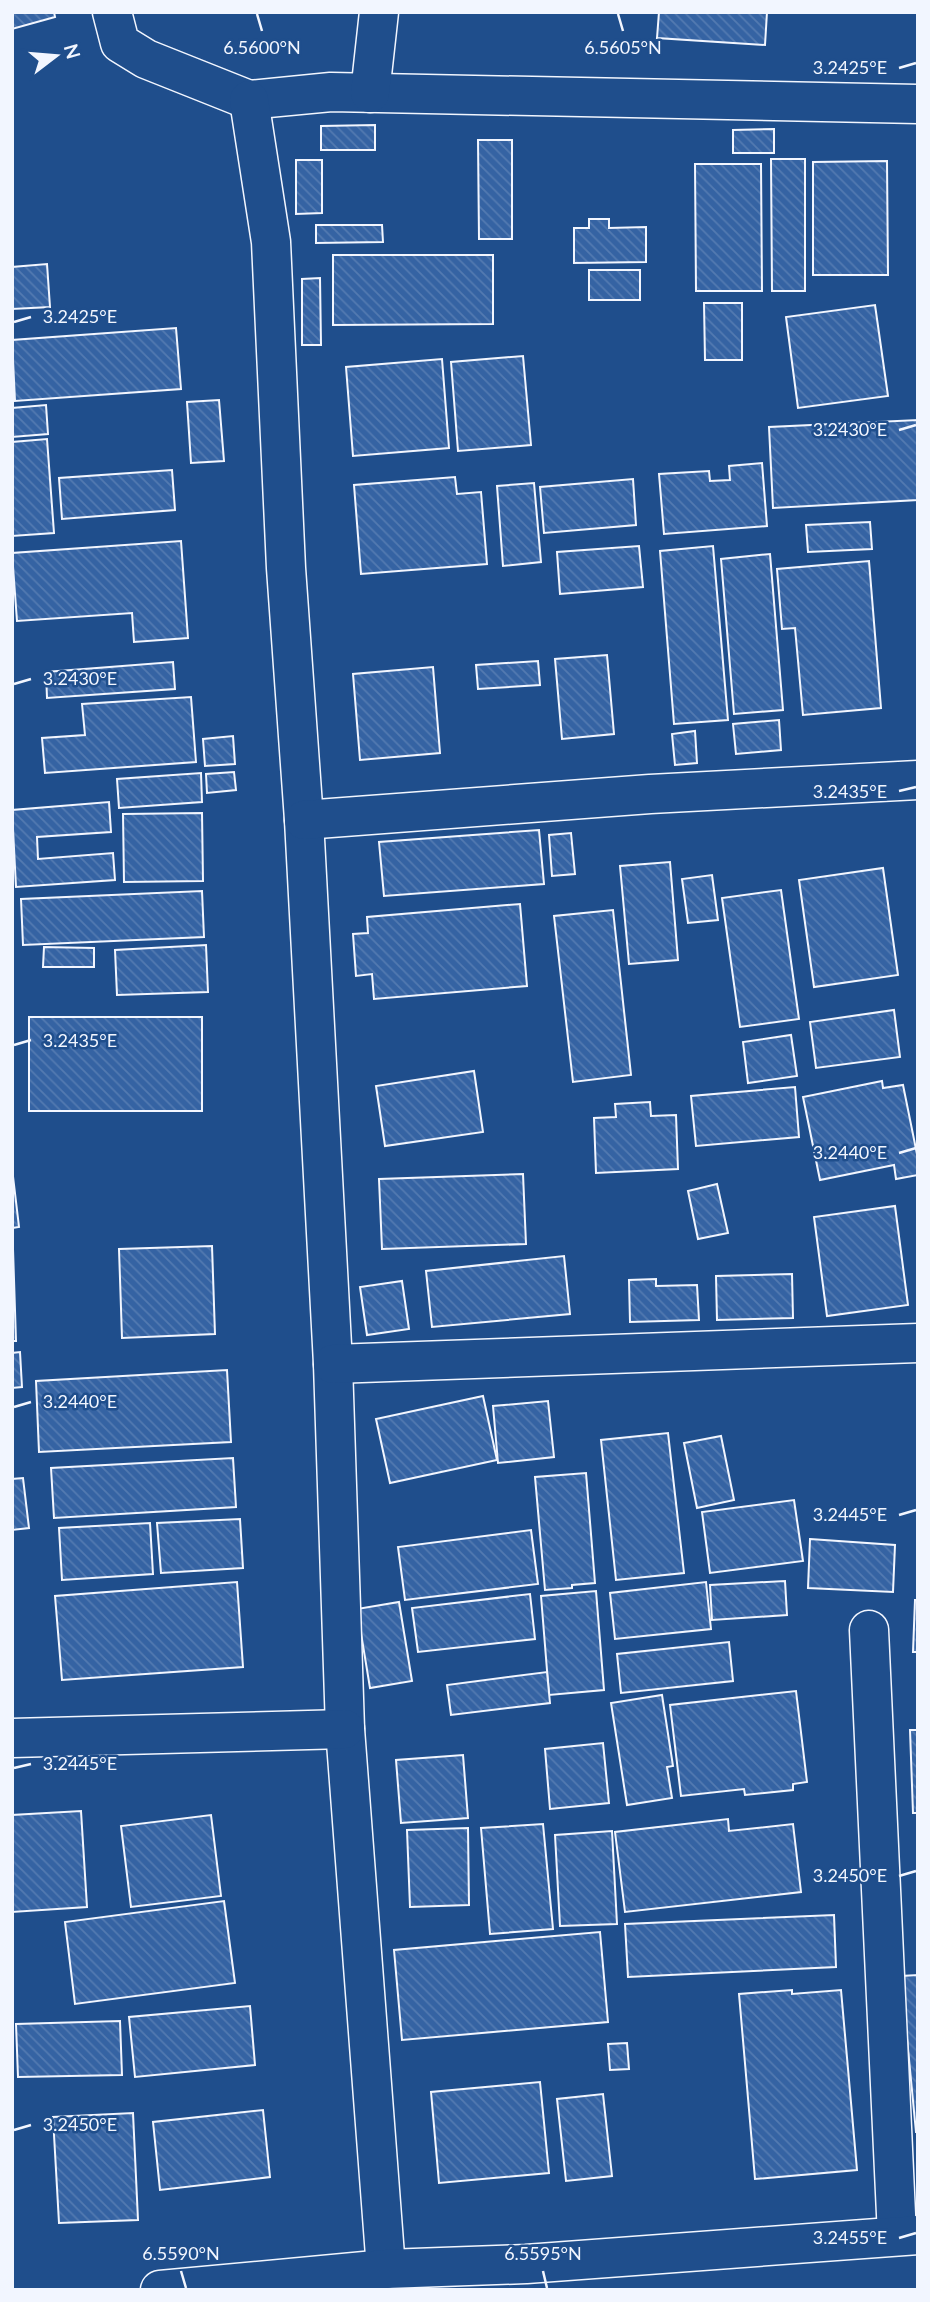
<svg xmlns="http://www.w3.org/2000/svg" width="930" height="2302" font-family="Lato,sans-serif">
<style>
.building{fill:url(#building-back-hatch);stroke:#f2f6ff;stroke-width:2}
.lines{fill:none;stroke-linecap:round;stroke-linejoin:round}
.street-casing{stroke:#f2f6ff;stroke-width:41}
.street{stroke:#1f4e8c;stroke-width:38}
.ticks{fill:none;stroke:#f2f6ff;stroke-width:2.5}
.ticks-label{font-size:18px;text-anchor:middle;fill:#f2f6ff;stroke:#1f4e8c;stroke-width:5;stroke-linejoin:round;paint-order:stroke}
</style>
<defs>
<pattern id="building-back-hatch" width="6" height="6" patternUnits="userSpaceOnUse" patternTransform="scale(1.75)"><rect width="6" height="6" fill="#3563a3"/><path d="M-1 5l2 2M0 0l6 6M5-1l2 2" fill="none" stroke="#537ab1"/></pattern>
</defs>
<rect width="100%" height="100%" fill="#1f4e8c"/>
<g class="building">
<polygon points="12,12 54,12 55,17 12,29"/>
<polygon points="659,12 767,12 765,45 657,38"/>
<polygon points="375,125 375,150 321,150 321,126"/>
<polygon points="774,129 774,153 733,153 733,130"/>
<polygon points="478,140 512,140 512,239 479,239"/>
<polygon points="771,159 805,159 805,291 772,291"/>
<polygon points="296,160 322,160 322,213 296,214"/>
<polygon points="887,161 888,275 813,275 813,162"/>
<polygon points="695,164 761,164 762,291 696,291"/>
<polygon points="589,219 609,219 609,228 646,227 646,262 574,263 574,228 589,228"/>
<polygon points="316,225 382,225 383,242 316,243"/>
<polygon points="333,255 493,255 493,324 333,325"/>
<polygon points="47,264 50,307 12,309 12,267"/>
<rect x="589" y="270" width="51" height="30"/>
<polygon points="320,278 321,345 302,345 302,279"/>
<polygon points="704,303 742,303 742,360 705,360"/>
<polygon points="875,305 888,396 798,408 786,317"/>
<polygon points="176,328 181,389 15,401 12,340"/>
<polygon points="523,356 531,445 458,451 451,362"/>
<polygon points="442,359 449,448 353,456 346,367"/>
<polygon points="219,400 224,461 191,463 187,402"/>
<polygon points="46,405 48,434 12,437 12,408"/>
<polygon points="918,420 918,500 773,508 769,427"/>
<polygon points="47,439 54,533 12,536 12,442"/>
<polygon points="762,463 767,526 664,534 659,474 709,471 710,481 730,480 729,466"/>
<polygon points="172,470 175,510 62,519 59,478"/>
<polygon points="455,477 457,494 481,492 487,564 361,574 354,485"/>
<polygon points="633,479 636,525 544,533 540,487"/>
<polygon points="534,483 541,562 503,566 497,486"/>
<polygon points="870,522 872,549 808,552 806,525"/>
<polygon points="181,541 188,638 134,642 132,613 17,621 12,553"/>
<polygon points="639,546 643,587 560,594 557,552"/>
<polygon points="713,546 728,720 674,724 660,551"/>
<polygon points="770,554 783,710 734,714 721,559"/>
<polygon points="869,561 881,708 803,715 795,628 782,629 777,569"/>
<polygon points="607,655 614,734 562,739 555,659"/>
<polygon points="538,661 540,685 478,689 476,665"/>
<polygon points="173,662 175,689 47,698 46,672"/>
<polygon points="433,667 440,753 360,760 353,674"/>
<polygon points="191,697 196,762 45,773 42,738 85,735 82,704"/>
<polygon points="779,720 781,750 736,754 733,724"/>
<polygon points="695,731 697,763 675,765 672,734"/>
<polygon points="233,736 235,764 205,766 203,739"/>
<polygon points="234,772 236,790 207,793 206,774"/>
<polygon points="201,773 202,802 119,808 117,779"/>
<polygon points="109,802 111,832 37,837 38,859 113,853 115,880 16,887 12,810"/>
<polygon points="202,813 203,881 124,882 123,814"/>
<polygon points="539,830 544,884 384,896 379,842"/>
<polygon points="571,833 575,874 552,876 549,835"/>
<polygon points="670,862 678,960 629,964 620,866"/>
<polygon points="883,868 898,975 814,987 799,880"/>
<polygon points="712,875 718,920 688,923 682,879"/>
<polygon points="781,890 799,1019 740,1027 722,898"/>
<polygon points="202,891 204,937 23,945 21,899"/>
<polygon points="520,904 527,986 374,999 372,974 356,976 353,934 368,933 367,917"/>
<polygon points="613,910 631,1075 573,1082 554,916"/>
<polygon points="206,945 208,992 117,995 115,950"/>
<polygon points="44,947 94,948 94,967 43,967"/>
<polygon points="894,1010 900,1057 816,1068 810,1022"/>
<rect x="29" y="1017" width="173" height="94"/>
<polygon points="791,1035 797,1076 748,1083 743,1042"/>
<polygon points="474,1071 483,1132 385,1146 376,1086"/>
<polygon points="882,1081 883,1088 903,1085 918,1159 918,1175 896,1179 894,1165 820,1180 803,1097"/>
<polygon points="795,1087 799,1137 696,1146 691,1096"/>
<polygon points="650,1102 651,1116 676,1115 678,1169 596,1173 594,1118 616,1117 615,1104"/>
<polygon points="12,1168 19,1227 12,1228"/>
<polygon points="523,1174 526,1244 382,1249 379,1179"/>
<polygon points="717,1184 728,1233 698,1239 688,1191"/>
<polygon points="895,1206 908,1305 827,1316 814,1217"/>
<polygon points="212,1246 215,1334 122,1338 119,1249"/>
<polygon points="13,1249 16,1341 12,1341 12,1249"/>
<polygon points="564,1256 570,1314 432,1327 426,1271"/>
<polygon points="792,1274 793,1318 717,1320 716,1276"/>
<polygon points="656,1279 656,1286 697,1285 699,1320 630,1322 629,1280"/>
<polygon points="402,1281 409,1329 367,1335 360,1287"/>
<polygon points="20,1352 22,1387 12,1388 12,1353"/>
<polygon points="227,1370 231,1442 39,1452 36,1381"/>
<polygon points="483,1396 497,1460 390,1483 376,1419"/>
<polygon points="548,1401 554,1457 498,1463 493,1406"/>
<polygon points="668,1433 684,1573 616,1580 601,1440"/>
<polygon points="721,1436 734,1500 697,1508 684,1443"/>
<polygon points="233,1458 236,1507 54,1518 51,1468"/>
<polygon points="586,1473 595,1583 572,1585 572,1588 545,1590 535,1477"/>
<polygon points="23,1478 29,1528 12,1530 12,1479"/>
<polygon points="794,1500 803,1561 710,1573 702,1512"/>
<polygon points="240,1519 243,1568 161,1573 157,1523"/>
<polygon points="150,1523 153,1574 62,1580 59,1528"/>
<polygon points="531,1530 538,1584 405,1600 398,1547"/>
<polygon points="810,1539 895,1545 893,1592 808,1588"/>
<polygon points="785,1581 787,1615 712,1620 710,1585"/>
<polygon points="237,1582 243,1667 62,1680 55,1596"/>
<polygon points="706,1582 711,1629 615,1639 610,1593"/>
<polygon points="596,1591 604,1690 549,1695 541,1596"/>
<polygon points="530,1594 535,1639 418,1652 412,1608"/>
<polygon points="915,1600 918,1600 918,1652 913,1652"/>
<polygon points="399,1602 412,1681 370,1688 357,1609"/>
<polygon points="729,1642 733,1681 621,1693 617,1654"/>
<polygon points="547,1672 550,1703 451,1715 447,1685"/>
<polygon points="796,1691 807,1782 793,1784 793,1790 745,1795 744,1789 681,1796 670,1705"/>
<polygon points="662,1695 673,1766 667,1767 672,1798 627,1805 611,1703"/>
<polygon points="910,1730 918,1730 918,1813 913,1813"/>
<polygon points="603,1743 609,1803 550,1809 545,1749"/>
<polygon points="463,1755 468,1818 401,1823 396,1760"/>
<polygon points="81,1811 87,1907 12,1912 12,1815"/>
<polygon points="211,1815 221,1896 131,1907 121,1826"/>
<polygon points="728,1819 729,1831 793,1824 801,1892 625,1912 615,1832"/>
<polygon points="543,1824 553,1929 490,1934 481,1828"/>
<polygon points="468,1828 469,1905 410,1907 407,1830"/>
<polygon points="612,1831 617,1924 560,1926 555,1835"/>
<polygon points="224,1901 235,1983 75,2004 65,1922"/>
<polygon points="834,1915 836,1967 628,1977 625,1924"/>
<polygon points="600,1932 608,2022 402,2040 394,1950"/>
<polygon points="918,1975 918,2132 916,2132 901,1976"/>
<polygon points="792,1990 792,1994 841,1990 857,2170 755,2179 739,1994"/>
<polygon points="250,2006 255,2065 135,2077 129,2017"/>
<polygon points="120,2021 122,2075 18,2077 16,2024"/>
<polygon points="627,2043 629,2069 610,2070 608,2044"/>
<polygon points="540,2082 549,2173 439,2183 431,2092"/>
<polygon points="603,2094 612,2176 566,2181 557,2099"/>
<polygon points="263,2110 270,2177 160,2190 153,2122"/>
<polygon points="133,2113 138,2220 59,2223 53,2117"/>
</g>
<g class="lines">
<defs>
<g id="street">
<polyline points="112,12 120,43 146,59 249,100 331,92 918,104"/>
<polyline points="370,93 379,12"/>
<polyline points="249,100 271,242 286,568 304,820 333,1364 345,1729 386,2269"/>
<polyline points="304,820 650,794 918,780"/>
<polyline points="333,1364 918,1343"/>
<polyline points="869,1630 897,2236"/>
<polyline points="12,1738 345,1729"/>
<polyline points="160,2290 386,2269 526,2264 918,2235"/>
</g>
</defs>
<use href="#street" class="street-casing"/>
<use href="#street" class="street"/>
</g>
<path class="ticks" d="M257,14l5,17M618,14l5,17M899,68l17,-5M14,322l17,-5M899,430l17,-5M14,684l17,-5M899,791l17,-4M14,1045l17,-5M899,1153l17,-5M14,1407l17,-5M899,1515l17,-5M14,1768l17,-4M899,1876l17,-5M14,2130l17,-5M899,2238l17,-5M181,2271l5,17M543,2271l4,17"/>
<g class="ticks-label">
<text x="262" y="54">6.5600°N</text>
<text x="623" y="54">6.5605°N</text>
<text x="850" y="74">3.2425°E</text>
<text x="80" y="323">3.2425°E</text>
<text x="850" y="436">3.2430°E</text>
<text x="80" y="685">3.2430°E</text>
<text x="850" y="798">3.2435°E</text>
<text x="80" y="1047">3.2435°E</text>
<text x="850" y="1159">3.2440°E</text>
<text x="80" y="1408">3.2440°E</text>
<text x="850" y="1521">3.2445°E</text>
<text x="80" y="1770">3.2445°E</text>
<text x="850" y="1882">3.2450°E</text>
<text x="80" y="2131">3.2450°E</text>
<text x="850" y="2244">3.2455°E</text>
<text x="181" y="2260">6.5590°N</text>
<text x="543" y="2260">6.5595°N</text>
</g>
<rect width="930" height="2302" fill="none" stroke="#f2f6ff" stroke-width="28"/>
<g transform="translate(56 56) rotate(74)" stroke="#1f4e8c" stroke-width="5" paint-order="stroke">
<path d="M0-5L12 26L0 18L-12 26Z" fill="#f2f6ff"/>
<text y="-10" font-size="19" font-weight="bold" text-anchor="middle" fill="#f2f6ff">N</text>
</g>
</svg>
